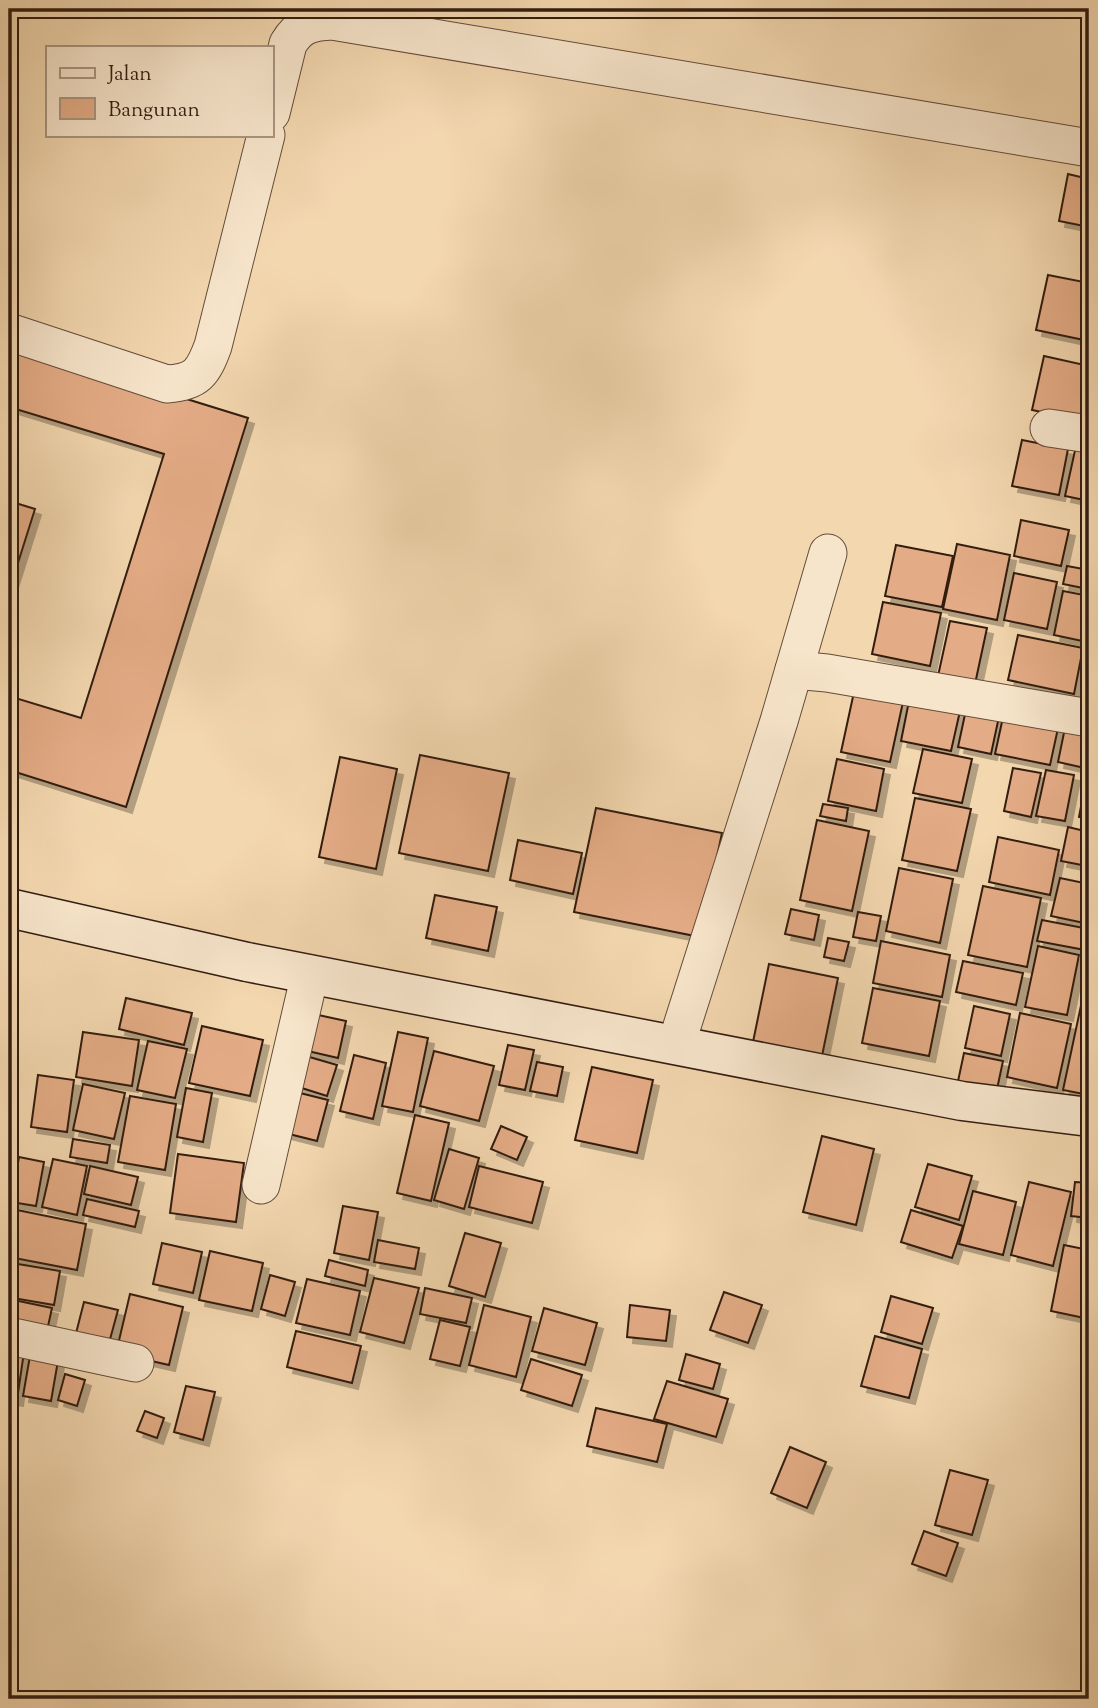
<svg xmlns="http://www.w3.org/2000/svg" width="1098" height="1708" font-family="'Sorts Mill Goudy',serif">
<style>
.building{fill:#e4ac86;stroke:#331d11;stroke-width:2;filter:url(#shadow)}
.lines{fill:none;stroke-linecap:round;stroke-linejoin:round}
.street-casing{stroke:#634c38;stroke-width:39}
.secondary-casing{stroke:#331d11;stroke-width:41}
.street{stroke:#f7e5cb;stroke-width:37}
.secondary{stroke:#f7e5cb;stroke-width:38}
</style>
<defs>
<filter id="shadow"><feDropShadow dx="6" dy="6" stdDeviation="0" flood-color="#0004"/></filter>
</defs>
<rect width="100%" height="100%" fill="#f3d7af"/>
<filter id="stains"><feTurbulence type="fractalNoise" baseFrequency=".00286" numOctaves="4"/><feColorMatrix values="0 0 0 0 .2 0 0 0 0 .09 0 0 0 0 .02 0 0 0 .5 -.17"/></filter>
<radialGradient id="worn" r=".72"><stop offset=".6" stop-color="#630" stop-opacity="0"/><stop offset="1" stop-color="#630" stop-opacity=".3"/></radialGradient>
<g class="building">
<polygon points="1068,174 1089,179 1089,227 1059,221"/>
<polygon points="1048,275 1089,283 1089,314 1084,340 1036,330"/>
<polygon points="9,344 248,418 126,807 9,770 9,696 81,718 164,454 9,407"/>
<polygon points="1044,356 1089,366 1089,422 1032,410"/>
<polygon points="1022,440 1068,449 1059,495 1012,486"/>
<polygon points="1076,446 1089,449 1089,501 1065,496"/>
<polygon points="9,501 35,509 11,585 9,584"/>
<polygon points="1021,520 1069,530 1061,566 1014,556"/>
<polygon points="957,544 1010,555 997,620 943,609"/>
<polygon points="896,545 953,556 942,607 885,596"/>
<polygon points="1067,566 1089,570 1088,589 1063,584"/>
<polygon points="1014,573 1057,582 1047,629 1004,620"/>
<polygon points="1063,591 1089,596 1087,642 1054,635"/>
<polygon points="883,602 941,613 930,666 872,654"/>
<polygon points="950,621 987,628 975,684 938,676"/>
<polygon points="1018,635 1083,648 1074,694 1008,680"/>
<polygon points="854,692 903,702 890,762 841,752"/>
<polygon points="909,701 960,711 951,751 901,741"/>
<polygon points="967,705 1000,712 991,754 958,747"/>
<polygon points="1005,708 1060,719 1050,765 995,754"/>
<polygon points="1067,718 1089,722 1089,769 1058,762"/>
<polygon points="923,749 972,759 962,803 913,793"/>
<polygon points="420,755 509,773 488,871 399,853"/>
<polygon points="340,757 397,769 376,869 319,857"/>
<polygon points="837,759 884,769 876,811 828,801"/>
<polygon points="1013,768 1041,773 1031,817 1004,811"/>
<polygon points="1046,770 1074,775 1065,821 1036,816"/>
<polygon points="1087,775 1089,776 1089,819 1079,817"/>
<polygon points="915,798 971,809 957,871 902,860"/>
<polygon points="823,804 848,808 846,821 820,816"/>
<polygon points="596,808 722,833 700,937 574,912"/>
<polygon points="817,820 869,831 852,911 800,900"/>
<polygon points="1068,827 1089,832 1087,866 1061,861"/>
<polygon points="998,837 1059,850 1050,895 989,882"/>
<polygon points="518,840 582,853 573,894 510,880"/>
<polygon points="899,868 953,879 940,943 886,931"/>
<polygon points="1060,878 1089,884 1089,924 1051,916"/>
<polygon points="983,886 1041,898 1027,967 968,955"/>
<polygon points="435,895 497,907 488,951 426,938"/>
<polygon points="791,909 819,915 814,940 785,934"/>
<polygon points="858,912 881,916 876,941 853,937"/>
<polygon points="1042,920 1089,929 1085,950 1037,941"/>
<polygon points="828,938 849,942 844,961 824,957"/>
<polygon points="881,941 950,955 942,997 873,983"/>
<polygon points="1038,946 1079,955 1067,1015 1025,1007"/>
<polygon points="963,961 1023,973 1016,1005 956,992"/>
<polygon points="769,964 838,978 822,1056 753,1042"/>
<polygon points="1089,968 1089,1095 1063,1090"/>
<polygon points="873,988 940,1001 929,1056 862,1043"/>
<polygon points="126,998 192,1013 184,1045 119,1029"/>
<polygon points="974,1006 1010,1014 1001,1056 965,1048"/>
<polygon points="309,1013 346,1021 338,1058 299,1049"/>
<polygon points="1020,1013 1071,1024 1057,1088 1007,1077"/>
<polygon points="202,1026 263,1040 250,1096 189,1083"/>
<polygon points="83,1032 139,1040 132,1086 76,1077"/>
<polygon points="398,1032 428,1038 413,1112 382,1106"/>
<polygon points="148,1041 187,1049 175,1098 137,1090"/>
<polygon points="508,1045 534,1050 525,1090 499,1085"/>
<polygon points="434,1051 494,1066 479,1121 420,1106"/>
<polygon points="964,1053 1003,1061 996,1094 957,1086"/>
<polygon points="299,1054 337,1065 327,1096 289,1084"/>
<polygon points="354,1055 386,1063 373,1119 340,1111"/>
<polygon points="537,1062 563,1067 557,1096 530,1091"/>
<polygon points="592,1067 653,1080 637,1153 575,1140"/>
<polygon points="38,1075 74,1080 67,1132 31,1127"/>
<polygon points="83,1084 125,1093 114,1139 73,1130"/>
<polygon points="186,1088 212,1093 203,1142 177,1137"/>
<polygon points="292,1091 328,1100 317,1141 281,1132"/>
<polygon points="130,1096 176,1104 165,1170 118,1162"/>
<polygon points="415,1115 449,1123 431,1201 397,1193"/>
<polygon points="501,1126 527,1137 517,1160 491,1149"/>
<polygon points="822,1136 874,1149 856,1225 803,1212"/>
<polygon points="73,1139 110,1145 107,1163 70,1157"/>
<polygon points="449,1149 479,1158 464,1209 434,1200"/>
<polygon points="178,1154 244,1163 236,1222 170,1213"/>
<polygon points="19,1157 44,1162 36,1206 11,1202"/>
<polygon points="53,1159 87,1166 77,1215 42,1207"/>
<polygon points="928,1164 972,1176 959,1220 915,1207"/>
<polygon points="90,1166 138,1177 131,1205 84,1194"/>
<polygon points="479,1166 543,1182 532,1223 469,1207"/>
<polygon points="1029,1182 1071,1192 1053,1266 1011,1255"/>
<polygon points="1075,1182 1089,1183 1089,1218 1071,1216"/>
<polygon points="973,1191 1016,1202 1003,1255 959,1244"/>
<polygon points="87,1199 139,1211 135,1227 83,1215"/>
<polygon points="343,1206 378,1212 369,1260 334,1253"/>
<polygon points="12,1209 86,1224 77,1270 9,1257 9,1225"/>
<polygon points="911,1210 963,1226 952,1258 901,1242"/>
<polygon points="465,1233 501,1243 485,1297 449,1286"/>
<polygon points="378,1240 419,1248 415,1269 374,1262"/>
<polygon points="162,1243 202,1252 193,1293 153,1284"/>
<polygon points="1064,1245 1089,1250 1089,1319 1051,1311"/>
<polygon points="210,1251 263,1263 252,1311 199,1300"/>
<polygon points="329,1260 368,1270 365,1286 325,1276"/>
<polygon points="18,1264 60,1271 54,1305 13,1298"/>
<polygon points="270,1275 295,1282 285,1316 261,1309"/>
<polygon points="374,1278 419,1288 404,1343 360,1332"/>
<polygon points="307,1279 360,1291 350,1335 296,1323"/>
<polygon points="425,1288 472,1298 466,1323 420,1314"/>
<polygon points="724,1292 762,1305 748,1343 710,1330"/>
<polygon points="130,1294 183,1307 169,1365 116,1353"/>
<polygon points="891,1296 933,1308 922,1344 881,1332"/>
<polygon points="9,1299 52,1308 45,1340 9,1332"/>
<polygon points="84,1302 118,1310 106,1354 73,1345"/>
<polygon points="484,1305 531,1317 516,1377 469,1365"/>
<polygon points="630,1305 670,1310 666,1341 627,1337"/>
<polygon points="544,1308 597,1323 585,1365 532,1351"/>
<polygon points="440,1320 470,1327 460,1366 430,1359"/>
<polygon points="296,1331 361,1346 352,1383 287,1367"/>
<polygon points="875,1336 922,1349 909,1398 861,1386"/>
<polygon points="9,1349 24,1352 17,1400 9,1399"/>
<polygon points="31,1350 59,1355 51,1401 23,1396"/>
<polygon points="686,1354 720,1364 713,1389 679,1380"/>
<polygon points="531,1359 582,1375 572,1406 521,1390"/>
<polygon points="65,1374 85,1380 77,1406 58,1400"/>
<polygon points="667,1381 728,1399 716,1437 654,1419"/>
<polygon points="186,1386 215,1392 203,1440 174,1432"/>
<polygon points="596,1408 667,1424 657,1462 587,1446"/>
<polygon points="145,1411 164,1418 157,1438 137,1431"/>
<polygon points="790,1447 826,1462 807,1508 771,1493"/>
<polygon points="950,1470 988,1480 972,1535 935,1525"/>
<polygon points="924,1531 958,1543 946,1576 912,1564"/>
</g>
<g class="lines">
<defs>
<g id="street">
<path d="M271,113l17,-69c11,-19 23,-22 44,-23l757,127"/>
<path d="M9,332l158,52c30,-2 36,-11 46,-38l53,-211"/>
<polyline points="1049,428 1089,434"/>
<polyline points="794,670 827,673 1089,718"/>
<polyline points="676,1045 779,721 828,553"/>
<polyline points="261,1185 310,974"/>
<polyline points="9,1336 135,1363"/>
</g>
<polyline id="secondary" points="9,908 247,962 962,1101 1089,1117"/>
</defs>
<use href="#street" class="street-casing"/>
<use href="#secondary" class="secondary-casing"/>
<use href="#street" class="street"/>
<use href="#secondary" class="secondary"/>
</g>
<rect width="1098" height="1708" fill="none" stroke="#f3d7af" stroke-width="35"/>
<rect x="10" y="10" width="1077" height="1687" fill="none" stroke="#331d11" stroke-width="3.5"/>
<rect x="18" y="18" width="1063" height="1673" fill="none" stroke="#331d11" stroke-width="2"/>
<rect x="46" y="46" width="228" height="91" fill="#f7e5cb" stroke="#a99581" stroke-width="2"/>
<rect x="60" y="68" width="35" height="10" fill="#f7e5cb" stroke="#a99581" stroke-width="2"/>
<text x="108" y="80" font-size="21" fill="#331d11">Jalan</text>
<rect x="60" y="98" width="35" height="21" fill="#e4ac86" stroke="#a99581" stroke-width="2"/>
<text x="108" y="116" font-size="21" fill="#331d11">Bangunan</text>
<rect width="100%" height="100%" filter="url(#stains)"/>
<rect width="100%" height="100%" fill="url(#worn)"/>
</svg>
